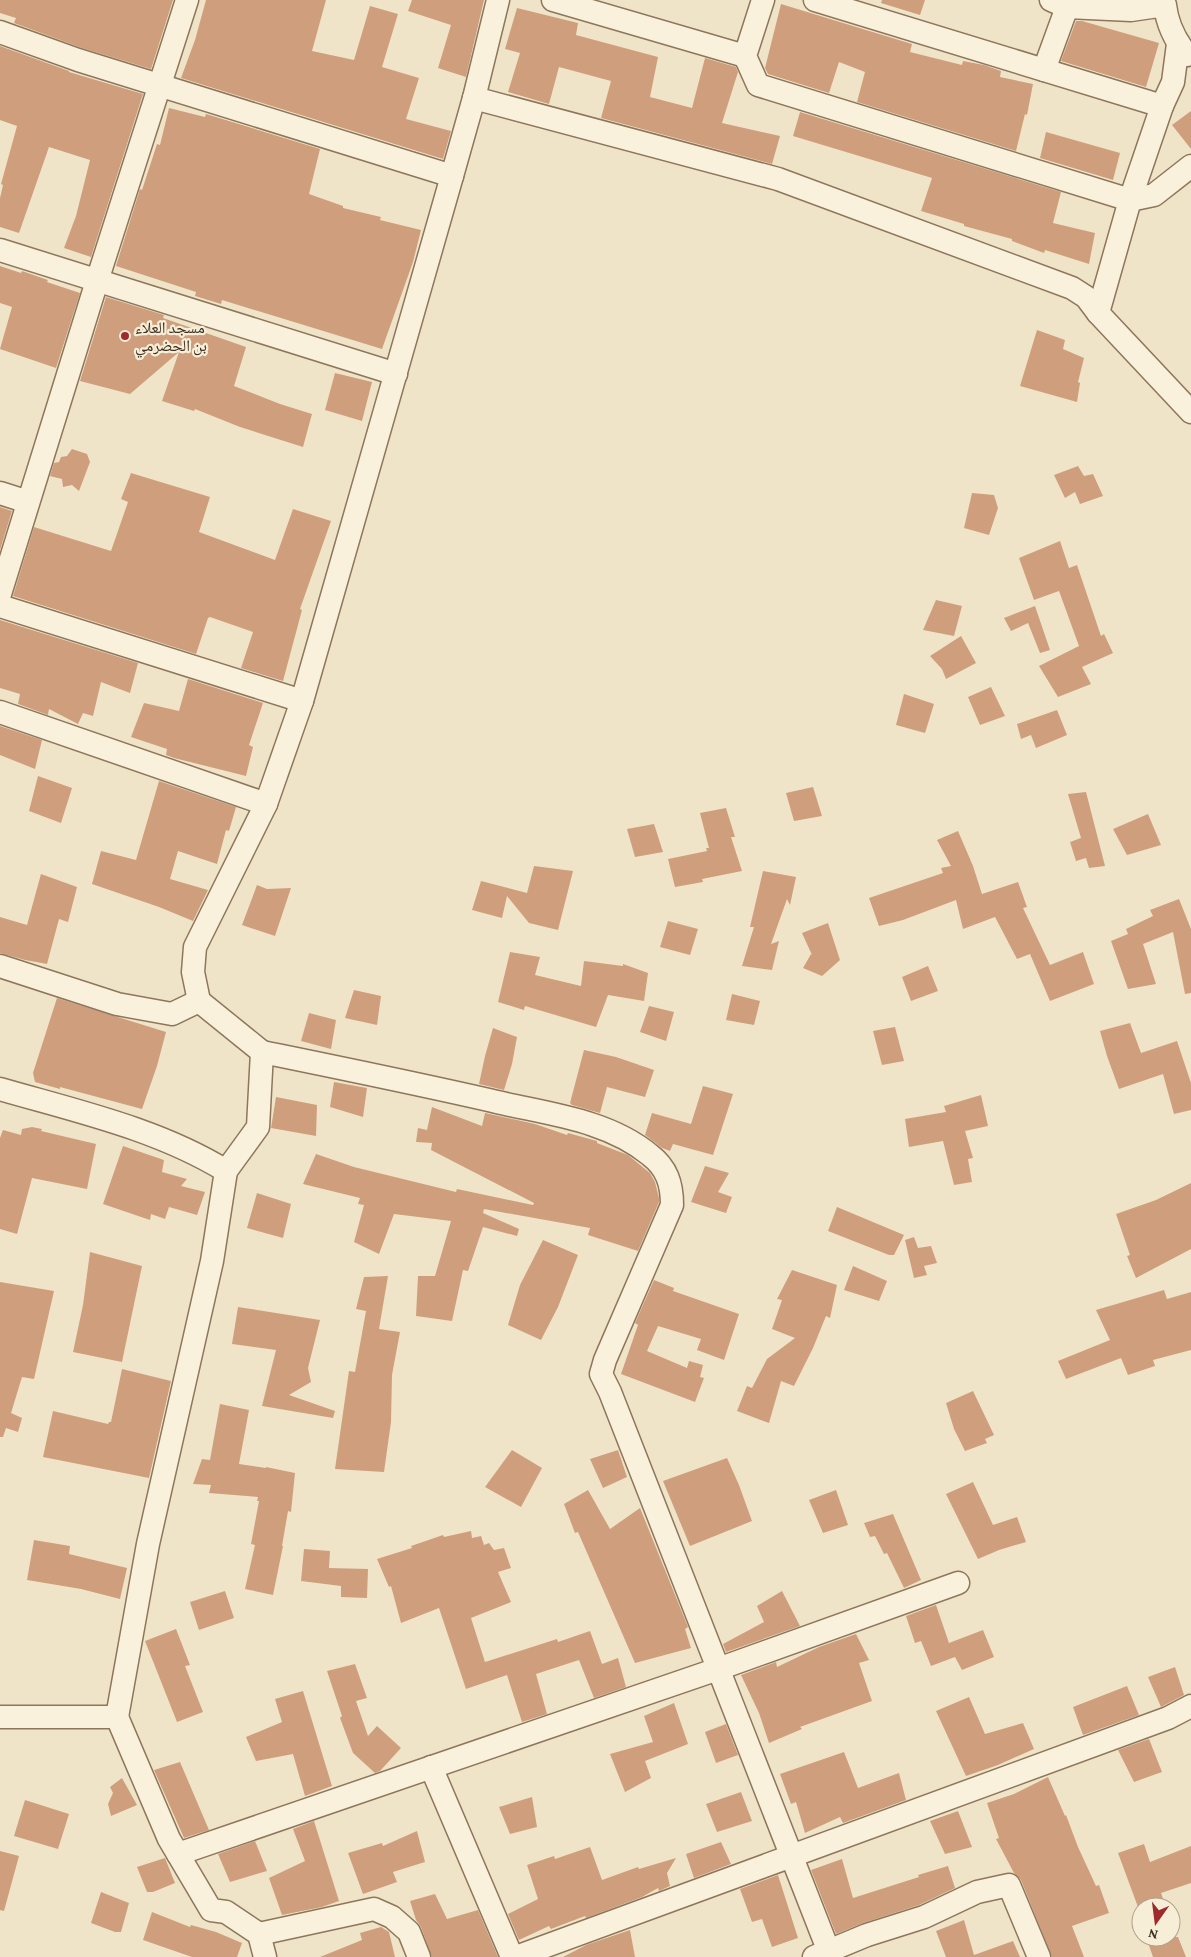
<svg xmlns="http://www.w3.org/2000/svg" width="1191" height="1957" font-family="'Crimson Pro','Noto Naskh Arabic',serif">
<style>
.building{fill:#cf9f7d}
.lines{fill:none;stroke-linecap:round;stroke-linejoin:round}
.minor-casing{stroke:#8d765c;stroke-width:25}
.minor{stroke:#faf1dc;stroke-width:22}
.poi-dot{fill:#9e2a2b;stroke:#f7eed8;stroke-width:2}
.labels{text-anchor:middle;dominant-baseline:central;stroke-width:4.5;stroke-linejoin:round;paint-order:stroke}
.poi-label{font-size:16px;fill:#3d2e20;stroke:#f7eed8;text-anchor:start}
</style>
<rect width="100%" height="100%" fill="#f0e4c8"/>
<g class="building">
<polygon points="0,0 173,0 151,69 82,48 14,23 16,18 0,13"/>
<polygon points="206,0 326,0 312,51 354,60 370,6 398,14 382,67 419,78 406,119 451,131 443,159 181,78 195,40"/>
<polygon points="412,0 484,0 466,77 438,68 451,25 408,11"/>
<polygon points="882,0 925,0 920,15 881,3"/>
<polygon points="781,4 912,44 910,52 962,65 963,61 984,65 1001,71 1000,77 1033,84 1027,115 1025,114 1016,151 857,102 865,72 839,62 829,93 768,74 765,68"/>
<polygon points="517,8 578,23 576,35 658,57 650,97 692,108 705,58 736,67 738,72 722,123 780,136 772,164 601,118 611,81 559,67 549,104 508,92 520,53 505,49"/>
<polygon points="1076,21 1082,21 1159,43 1146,87 1061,61"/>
<polygon points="0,46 69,71 69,72 143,94 91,257 64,248 76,216 90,160 49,147 19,233 0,227 0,198 3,185 1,184 17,126 0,120"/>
<polygon points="169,108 205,117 206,114 320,149 309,194 343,206 343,208 381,217 380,220 421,230 413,262 382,349 222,300 221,304 195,296 196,292 116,266 140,189 142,190 157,144 160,145"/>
<polygon points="1191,111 1191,149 1172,125"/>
<polygon points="800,112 1061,192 1053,223 1095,233 1089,264 1045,250 1044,253 1012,241 1012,239 964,226 964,224 921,211 932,178 793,136"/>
<polygon points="1046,132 1120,153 1113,180 1040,158"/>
<polygon points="0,266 21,273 22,271 48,280 47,282 80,293 56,368 0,349 12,307 0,303"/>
<polygon points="106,297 164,315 163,318 246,347 234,386 280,404 312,414 303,447 240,427 195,409 194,411 162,401 179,352 130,394 80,381"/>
<polygon points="1037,330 1065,340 1063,349 1084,358 1078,382 1080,383 1077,402 1020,386"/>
<polygon points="335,373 372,382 362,421 325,410"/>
<polygon points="72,449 87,454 90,462 79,491 72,485 63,487 62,479 50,476 54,463 59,462 61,457 67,456"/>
<polygon points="1078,466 1084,476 1093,474 1103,496 1080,504 1075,492 1065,498 1054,475"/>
<polygon points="131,473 210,497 199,532 275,560 293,509 331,521 300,609 302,610 283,681 241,668 253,632 210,617 208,618 196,654 13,596 34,527 111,551 128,502 121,499"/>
<polygon points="972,493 994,495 998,508 989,535 964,528"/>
<polygon points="0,507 12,511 0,550"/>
<polygon points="1060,541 1069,568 1077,565 1101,636 1104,634 1113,653 1082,667 1091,684 1058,697 1039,666 1079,646 1059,591 1034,600 1019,558"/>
<polygon points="936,600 962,606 954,636 923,630"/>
<polygon points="1035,606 1050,650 1040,653 1028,623 1011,631 1004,618"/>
<polygon points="0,620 138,663 130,693 101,682 93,716 83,713 78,724 49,709 48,715 18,704 20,694 0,688"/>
<polygon points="961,636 976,663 946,679 942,669 930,656"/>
<polygon points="188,679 263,703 249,745 253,747 246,776 174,758 166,755 167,749 131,737 144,703 179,711"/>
<polygon points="991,687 1005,716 980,725 968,697"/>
<polygon points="904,694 934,704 925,733 896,725"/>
<polygon points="1057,710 1067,735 1036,748 1031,735 1021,739 1017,724"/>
<polygon points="0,726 42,740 35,769 0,755"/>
<polygon points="38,776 72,788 61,823 29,811"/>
<polygon points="159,781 236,807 229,831 226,830 217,864 178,851 170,879 208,890 193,921 159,907 92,884 101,851 136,860"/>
<polygon points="813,787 822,816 794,821 786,793"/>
<polygon points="1086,792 1105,866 1089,868 1086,858 1076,861 1070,842 1081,838 1068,794"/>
<polygon points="726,808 735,837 731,837 742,871 702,879 703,882 675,887 668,859 707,851 706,848 709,848 700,813"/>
<polygon points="1148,814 1161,845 1127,855 1113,829"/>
<polygon points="654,824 663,852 635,857 627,829"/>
<polygon points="958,831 973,866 982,894 1018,882 1027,907 1023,908 1050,965 1083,952 1094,984 1050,1001 1030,954 1017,959 995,917 963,929 956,900 903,920 879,926 869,898 943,873 941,868 951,866 937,840"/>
<polygon points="534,866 573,871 558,930 529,923 507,896 502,918 472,910 481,881 527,893"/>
<polygon points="763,871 796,877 790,905 787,899 771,944 779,941 772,970 742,966 754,927 750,927"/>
<polygon points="41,874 77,887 68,922 59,919 47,964 25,960 0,953 0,917 27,925"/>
<polygon points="257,885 267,889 291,888 275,936 242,925"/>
<polygon points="1179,899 1191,929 1191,993 1185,994 1173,932 1143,944 1156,984 1128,989 1111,941 1128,934 1126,929 1153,916 1150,910"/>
<polygon points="668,921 698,929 690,955 660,947"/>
<polygon points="828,923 840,960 822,976 803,968 811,954 812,955 802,933"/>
<polygon points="510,952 540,957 535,975 581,986 584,961 623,966 623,964 648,973 644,1001 608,995 596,1027 525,1006 524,1010 498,1002"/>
<polygon points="928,966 938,991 911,1001 902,977"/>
<polygon points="354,990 381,996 377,1025 345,1018"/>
<polygon points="732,994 760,1001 754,1025 726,1020"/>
<polygon points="57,998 166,1032 157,1066 142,1109 60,1087 60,1089 35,1082 33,1073"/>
<polygon points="649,1006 674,1012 666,1041 640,1032"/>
<polygon points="309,1013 336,1020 331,1049 301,1041"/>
<polygon points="1130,1023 1141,1053 1177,1041 1191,1083 1191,1110 1174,1114 1163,1074 1119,1089 1107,1056 1100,1031"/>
<polygon points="895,1027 904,1061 882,1065 873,1031"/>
<polygon points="493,1028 517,1037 512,1064 504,1090 479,1084 485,1056"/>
<polygon points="584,1050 616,1057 654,1070 645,1097 607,1087 600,1113 572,1105 570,1103"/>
<polygon points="334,1082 367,1088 363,1117 330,1107"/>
<polygon points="703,1086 733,1094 713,1155 673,1144 670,1151 662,1148 645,1135 652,1113 691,1124"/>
<polygon points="981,1095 988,1126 965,1131 973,1158 968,1159 972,1182 954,1185 943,1141 909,1147 905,1119 946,1112 944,1106"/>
<polygon points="276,1097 317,1105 316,1136 271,1128"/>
<polygon points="432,1107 482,1126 485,1113 535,1124 567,1135 568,1133 597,1141 597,1143 628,1155 650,1173 655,1182 659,1198 659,1202 638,1251 588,1235 590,1228 484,1209 483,1213 519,1229 517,1236 483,1227 468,1271 463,1270 452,1321 416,1316 418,1276 435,1276 451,1221 394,1214 379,1254 354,1242 364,1205 358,1204 360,1198 303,1184 316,1154 354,1167 456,1192 457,1189 533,1205 534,1203 431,1150 432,1143 416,1142 418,1128 427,1130"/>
<polygon points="32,1127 42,1129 41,1131 96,1144 87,1189 32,1178 17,1234 0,1229 0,1138 3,1130 21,1135 22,1129"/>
<polygon points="123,1146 164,1160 162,1172 187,1179 181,1186 205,1192 197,1215 169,1207 165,1219 151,1214 150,1220 103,1204"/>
<polygon points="705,1166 729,1173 718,1192 732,1197 726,1213 691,1202"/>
<polygon points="1191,1183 1191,1249 1136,1278 1127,1256 1130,1255 1116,1214 1156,1200"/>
<polygon points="257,1193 291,1204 283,1238 247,1228"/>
<polygon points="837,1207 904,1235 894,1255 889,1255 828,1231"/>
<polygon points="914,1237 918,1248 931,1246 937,1263 924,1266 927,1275 914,1278 905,1240"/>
<polygon points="543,1240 578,1255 558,1307 541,1340 508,1325 520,1285"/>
<polygon points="90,1252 142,1266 122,1362 73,1352 83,1305"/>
<polygon points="853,1266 887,1281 879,1301 844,1290"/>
<polygon points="792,1270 837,1285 830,1318 826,1316 813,1348 794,1386 781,1381 769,1423 737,1411 747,1386 752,1388 767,1359 795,1338 772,1329 782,1300 777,1299"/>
<polygon points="388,1276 379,1329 400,1332 392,1375 391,1422 384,1472 335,1469 349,1371 355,1372 366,1311 356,1309 364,1277"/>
<polygon points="654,1280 674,1288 673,1291 739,1314 724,1360 697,1350 701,1339 658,1326 647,1351 687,1368 689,1361 703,1365 700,1377 704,1378 695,1402 621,1374 638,1325 635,1323"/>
<polygon points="0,1282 54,1291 34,1379 22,1377 11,1413 22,1418 18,1432 6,1428 3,1437 0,1437"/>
<polygon points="1164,1290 1167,1299 1191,1292 1191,1350 1153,1360 1155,1366 1128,1375 1121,1358 1066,1379 1058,1361 1110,1340 1096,1310"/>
<polygon points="238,1307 320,1320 308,1368 311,1382 289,1395 335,1411 333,1418 262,1406 276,1350 232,1344"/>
<polygon points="122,1369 171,1381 149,1478 43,1457 53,1411 108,1424 109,1422 111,1422"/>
<polygon points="973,1391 994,1435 985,1439 987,1443 965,1451 954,1429 946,1403"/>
<polygon points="220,1404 249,1410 239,1464 266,1468 266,1467 295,1473 291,1512 288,1511 282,1546 283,1546 273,1595 245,1589 255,1545 251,1544 259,1501 257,1501 258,1497 209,1493 211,1485 193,1484 202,1459 210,1460"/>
<polygon points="512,1450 542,1468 521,1507 485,1487"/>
<polygon points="618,1450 627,1477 603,1488 590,1459"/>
<polygon points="727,1458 739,1485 752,1521 690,1546 663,1481"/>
<polygon points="973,1482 993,1525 1017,1517 1026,1542 999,1550 978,1559 946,1494"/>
<polygon points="588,1490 610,1529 640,1508 688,1627 685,1629 691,1648 635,1663 578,1532 575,1533 564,1504"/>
<polygon points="836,1490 848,1525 823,1533 809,1500"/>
<polygon points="893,1514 921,1580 904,1588 887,1553 884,1554 875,1536 870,1537 864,1523"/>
<polygon points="471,1531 472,1538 481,1536 484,1545 489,1543 494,1550 504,1548 511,1568 498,1572 511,1602 471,1618 485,1662 557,1639 558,1642 590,1631 602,1664 618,1658 626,1687 594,1698 579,1660 536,1674 547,1714 522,1722 507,1675 466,1689 439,1608 401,1623 391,1586 389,1587 377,1559 412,1548 411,1546 443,1535 444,1537"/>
<polygon points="34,1540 70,1546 69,1554 127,1568 120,1599 81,1589 27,1580"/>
<polygon points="304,1549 330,1551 329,1568 368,1569 367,1598 341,1597 341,1586 301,1581"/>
<polygon points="225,1591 234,1618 199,1630 190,1602"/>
<polygon points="782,1591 800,1626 726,1652 723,1644 764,1622 757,1606"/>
<polygon points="936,1605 949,1643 983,1630 994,1657 962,1670 955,1657 931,1666 921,1641 915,1643 906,1616"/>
<polygon points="176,1629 190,1665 185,1666 203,1712 177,1722 145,1641"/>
<polygon points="856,1634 869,1660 859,1663 872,1701 800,1727 802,1729 769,1743 759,1713 741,1675 776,1662 777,1667 819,1647"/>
<polygon points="355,1664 367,1698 356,1701 368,1736 377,1726 401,1748 380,1771 375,1773 353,1753 340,1718 342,1716 327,1671"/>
<polygon points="1175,1667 1184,1695 1161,1707 1148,1677"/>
<polygon points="1127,1686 1139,1715 1083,1735 1073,1707"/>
<polygon points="303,1691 332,1786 305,1796 293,1754 256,1761 246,1737 282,1722 275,1699"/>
<polygon points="969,1697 985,1734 1023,1723 1034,1749 998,1765 966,1776 936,1711"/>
<polygon points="674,1703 688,1744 645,1761 651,1778 625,1792 610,1754 653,1742 644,1716"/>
<polygon points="726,1724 738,1755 716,1763 705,1732"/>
<polygon points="1149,1739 1162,1772 1134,1782 1118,1750"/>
<polygon points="844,1752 858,1788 899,1773 906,1800 843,1823 840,1817 805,1833 796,1802 791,1804 780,1774"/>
<polygon points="180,1762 209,1830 184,1838 154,1770"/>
<polygon points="1048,1777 1065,1816 1066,1815 1078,1847 1096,1886 1099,1885 1109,1913 1072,1926 1084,1957 1052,1957 1021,1880 1014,1873 996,1839 999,1838 987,1803 1014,1794"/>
<polygon points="122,1778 137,1805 111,1816 108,1804 113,1793 110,1787"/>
<polygon points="741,1792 752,1821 717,1832 706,1804"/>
<polygon points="532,1797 537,1827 510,1834 499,1807"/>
<polygon points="25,1800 69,1814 58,1849 14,1836"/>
<polygon points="958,1811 972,1847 945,1854 930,1821"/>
<polygon points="314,1821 339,1901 322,1907 282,1915 269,1878 305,1861 293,1829"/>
<polygon points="417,1831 425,1862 393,1872 397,1882 363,1894 348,1853 382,1843 383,1846"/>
<polygon points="255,1841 267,1871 230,1882 218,1854"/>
<polygon points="721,1842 731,1864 694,1878 686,1854"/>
<polygon points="1144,1844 1150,1862 1191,1846 1191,1883 1161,1893 1166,1907 1138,1907 1118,1853"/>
<polygon points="590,1847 602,1880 638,1867 639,1869 676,1858 667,1873 670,1886 659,1891 658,1888 642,1897 586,1918 585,1916 551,1929 549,1926 519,1940 508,1914 538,1899 527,1865 554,1856 555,1859"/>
<polygon points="0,1851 19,1856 4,1911 0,1910"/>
<polygon points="165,1858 175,1883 153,1892 147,1892 137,1867"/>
<polygon points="842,1859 853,1898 919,1877 918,1875 948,1866 955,1888 919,1905 863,1923 836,1934 811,1870"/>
<polygon points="778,1875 798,1938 772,1947 762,1919 752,1922 740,1889"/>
<polygon points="101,1892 129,1903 121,1932 115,1932 91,1923"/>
<polygon points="435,1894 447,1919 478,1910 498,1957 432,1957 421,1927 416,1920 410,1901"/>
<polygon points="152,1912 190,1927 191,1925 216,1932 242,1943 237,1957 192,1957 143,1940"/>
<polygon points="964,1920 974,1955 1013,1941 1020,1957 946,1957 936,1931"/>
<polygon points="381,1927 389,1932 395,1957 320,1957 362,1940 360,1933"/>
<polygon points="630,1930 635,1957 563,1957 586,1945"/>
<polygon points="1146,1937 1178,1937 1186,1957 1153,1957"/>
</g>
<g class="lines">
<defs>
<g id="minor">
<polyline points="553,0 745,56"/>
<polyline points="763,0 745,56 758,85 1130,200 1154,195 1191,166"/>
<polyline points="815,0 1162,106"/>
<path d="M1051,0l16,7 64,3 34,-5c2,19 10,35 22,50"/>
<polyline points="0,32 78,60 452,176"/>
<polyline points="1044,70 1067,7"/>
<polyline points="474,98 778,179 1072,288 1086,297 1098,313 1191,412"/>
<polyline points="0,250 396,374"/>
<polyline points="1098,313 1130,200 1162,106 1173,82 1178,44"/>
<polyline points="0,493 28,502"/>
<polyline points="0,594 97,281 187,0"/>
<polyline points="0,606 302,701"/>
<polyline points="0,712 266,804"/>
<polyline points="0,966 117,1004 172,1014 199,1001 262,1052 258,1127 226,1171"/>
<polyline points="199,1001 193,972 195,947 266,804 302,701 452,176 474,98 498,0"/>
<path d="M262,1052c78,16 157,32 235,50 51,12 111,18 153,53 17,13 22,29 22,50l-67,155 -4,14 9,18 221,565"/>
<path d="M0,1089c76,22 158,40 226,82l-14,90 -64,283 -31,173"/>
<polyline points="0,1717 117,1717 169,1839 211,1910 226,1912 259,1934 265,1957"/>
<polyline points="431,1767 512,1957"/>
<polyline points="178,1854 718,1669 958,1583"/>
<polyline points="259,1934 374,1909 392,1917 409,1932 419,1957"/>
<polyline points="516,1957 1168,1718 1191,1706"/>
<polyline points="814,1957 867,1935 924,1917 977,1892 1009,1885 1039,1957"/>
</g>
</defs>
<use href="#minor" class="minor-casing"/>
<use href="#minor" class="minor"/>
</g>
<circle class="poi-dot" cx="125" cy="336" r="5"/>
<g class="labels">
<g class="poi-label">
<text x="135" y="327">مسجد العلاء<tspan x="135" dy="18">بن الحضرمي</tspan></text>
</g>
</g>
<g transform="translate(1156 1922) rotate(194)"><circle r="24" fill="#f7eed8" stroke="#ada18e"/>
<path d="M0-4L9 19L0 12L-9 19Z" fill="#9e2a2b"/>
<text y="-8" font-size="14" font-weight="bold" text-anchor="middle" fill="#3d2e20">N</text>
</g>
</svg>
